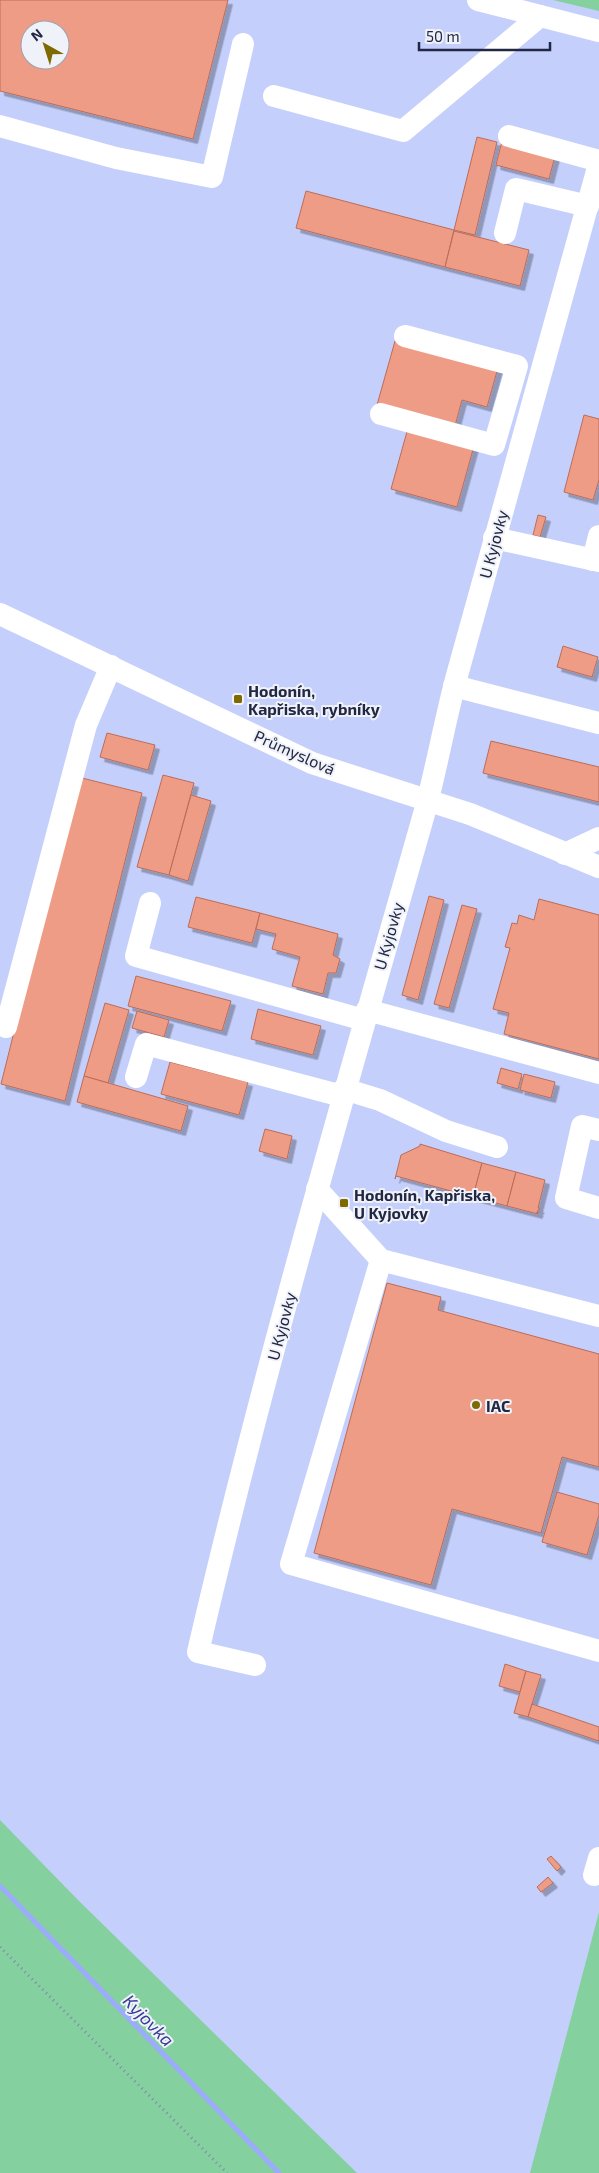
<svg xmlns="http://www.w3.org/2000/svg" width="599" height="2173" font-family="'Exo 2',sans-serif">
<style>
.green{fill:#84d09f}
.lines{fill:none;stroke-linecap:round;stroke-linejoin:round}
.stream{stroke:#9cabfc;stroke-width:5}
.building{fill:#ef9c86;stroke:#bb6c58;fill-rule:evenodd;filter:url(#shadow)}
.path{stroke:#7f87ac;stroke-width:3;stroke-dasharray:1 4;stroke-linecap:butt}
.minor{stroke:#fff;stroke-width:22}
.poi-dot{fill:#7f6a02;stroke:#f0f2f9;stroke-width:2}
.labels{text-anchor:middle;dominant-baseline:central;stroke-width:4;stroke-linejoin:round;paint-order:stroke}
.street-label{font-size:16px;fill:#222743;stroke:#f0f2f9}
.poi-label{font-size:16px;font-weight:bold;fill:#222743;stroke:#f0f2f9;text-anchor:start}
.water-label{font-size:18px;font-style:italic;fill:#373d98;stroke:#f0f2f9}
</style>
<defs>
<filter id="shadow"><feDropShadow dx="4.5" dy="4.5" stdDeviation="0" flood-color="#0004"/></filter>
</defs>
<rect width="100%" height="100%" fill="#c5cffc"/>
<g class="green">
<polygon points="553,0 599,0 599,11"/>
<polygon points="0,1820 79,1901 357,2173 0,2173"/>
<polygon points="599,1912 599,2173 530,2173"/>
</g>
<g class="lines">
<polyline class="stream" points="0,1886 279,2173"/>
</g>
<g class="building">
<path d="M0,0h228l-35,139 -193,-48zM30,30h30v30h-30z"/>
<polygon points="477,137 497,142 475,235 454,230"/>
<polygon points="502,141 555,156 549,179 496,165"/>
<polygon points="306,191 454,230 445,267 296,228"/>
<polygon points="454,231 529,250 520,286 445,267"/>
<polygon points="395,341 472,362 499,364 487,407 462,400 455,426 377,405"/>
<polygon points="584,415 599,419 599,480 593,500 564,492"/>
<polygon points="408,428 474,446 457,507 391,489"/>
<polygon points="538,515 546,517 540,537 533,535"/>
<polygon points="563,646 598,657 592,677 557,667"/>
<polygon points="107,733 155,745 148,770 100,757"/>
<polygon points="491,741 599,767 599,802 483,773"/>
<polygon points="163,775 194,783 169,875 137,867"/>
<polygon points="78,777 142,793 65,1101 1,1084"/>
<polygon points="191,795 211,801 188,881 169,875"/>
<polygon points="429,896 444,900 418,1000 402,995"/>
<polygon points="196,897 260,913 252,943 188,927"/>
<polygon points="539,899 599,915 599,1059 504,1034 509,1013 493,1009 510,948 505,947 512,923 517,924 519,915 534,920"/>
<polygon points="462,905 477,909 449,1008 434,1004"/>
<polygon points="260,913 338,934 333,955 340,959 336,973 328,973 323,994 292,986 300,957 272,949 276,934 256,929"/>
<polygon points="136,976 231,1001 222,1031 128,1006"/>
<polygon points="105,1003 129,1010 108,1083 84,1076"/>
<polygon points="258,1009 321,1026 313,1055 251,1039"/>
<polygon points="137,1011 169,1020 164,1037 132,1028"/>
<polygon points="170,1062 248,1082 239,1115 161,1094"/>
<polygon points="501,1068 522,1074 518,1089 497,1083"/>
<polygon points="524,1074 555,1082 551,1098 520,1090"/>
<polygon points="84,1076 188,1106 181,1131 77,1102"/>
<polygon points="265,1129 292,1136 287,1159 259,1151"/>
<polygon points="420,1144 482,1163 473,1197 396,1176 395,1179 401,1155 420,1146"/>
<polygon points="482,1163 516,1172 507,1206 473,1197"/>
<polygon points="516,1172 545,1180 538,1208 540,1209 537,1211 539,1212 536,1213 538,1214 507,1206"/>
<polygon points="387,1283 441,1297 438,1310 599,1354 599,1467 562,1457 541,1533 452,1509 431,1585 314,1553"/>
<polygon points="557,1492 599,1504 599,1515 587,1555 542,1542"/>
<polygon points="505,1664 526,1671 520,1692 499,1686"/>
<polygon points="526,1671 541,1675 528,1717 514,1713"/>
<polygon points="532,1704 599,1727 599,1741 528,1717"/>
<polygon points="551,1856 561,1867 557,1871 547,1859"/>
<polygon points="548,1877 553,1883 541,1892 537,1887"/>
</g>
<g class="lines">
<polyline class="path" points="0,1947 227,2173"/>
<g class="minor">
<polyline points="478,0 599,31"/>
<polyline points="274,96 403,131 540,16"/>
<polyline points="0,126 116,158 212,177 243,44"/>
<polyline points="509,136 599,161"/>
<polyline points="505,233 516,189 588,206"/>
<polyline points="381,414 494,445 517,366 405,336"/>
<polyline points="494,538 599,561"/>
<polyline points="593,560 599,536"/>
<polyline points="0,614 312,763 470,814 599,867"/>
<polyline points="454,686 599,723"/>
<polyline points="565,854 599,838"/>
<polyline points="150,903 136,956 364,1020"/>
<polyline points="367,1010 599,1073"/>
<polyline points="6,1027 86,725 111,666"/>
<polyline points="136,1077 146,1044 342,1096"/>
<polyline points="344,1089 380,1100 446,1131 497,1147"/>
<polyline points="599,1130 582,1126 566,1198 599,1208"/>
<polyline points="317,1189 381,1260 599,1316"/>
<polyline points="381,1260 291,1564 599,1651"/>
<path d="M255,1665l-57,-13c66,-285 148,-564 228,-845 11,-42 19,-86 30,-128 47,-172 94,-344 143,-515"/>
<polyline points="594,1875 599,1858"/>
</g>
</g>
<g class="poi-dot">
<rect x="233" y="694" width="10" height="10" rx="2.5"/>
<rect x="339" y="1198" width="10" height="10" rx="2.5"/>
<circle cx="476" cy="1405" r="5"/>
</g>
<g class="labels">
<g class="street-label">
<text transform="translate(493 544) rotate(-75)">U Kyjovky</text>
<text transform="translate(295 752) rotate(24)">Průmyslová</text>
<text transform="translate(388 936) rotate(-74)">U Kyjovky</text>
<text transform="translate(281 1326) rotate(-75)">U Kyjovky</text>
</g>
<g class="poi-label">
<text x="248" y="690">Hodonín,<tspan x="248" dy="18">Kapřiska, rybníky</tspan></text>
<text x="354" y="1194">Hodonín, Kapřiska,<tspan x="354" dy="18">U Kyjovky</tspan></text>
<text x="486" y="1405">IAC</text>
</g>
<g class="water-label">
<text transform="translate(149 2020) rotate(46)">Kyjovka</text>
</g>
</g>
<g transform="translate(45 45) rotate(321)"><circle r="24" fill="#f0f2f9" stroke="#9ea1b0"/>
<path d="M0-4L9 19L0 12L-9 19Z" fill="#7f6a02"/>
<text y="-8" font-size="14" font-weight="bold" text-anchor="middle" fill="#222743">N</text>
</g>
<path d="M419 42v8h131v-8" fill="none" stroke="#222743" stroke-width="2.5"/>
<text x="426" y="42" font-size="15" fill="#222743" stroke="#f0f2f9" stroke-width="4" paint-order="stroke">50 m</text>
</svg>
